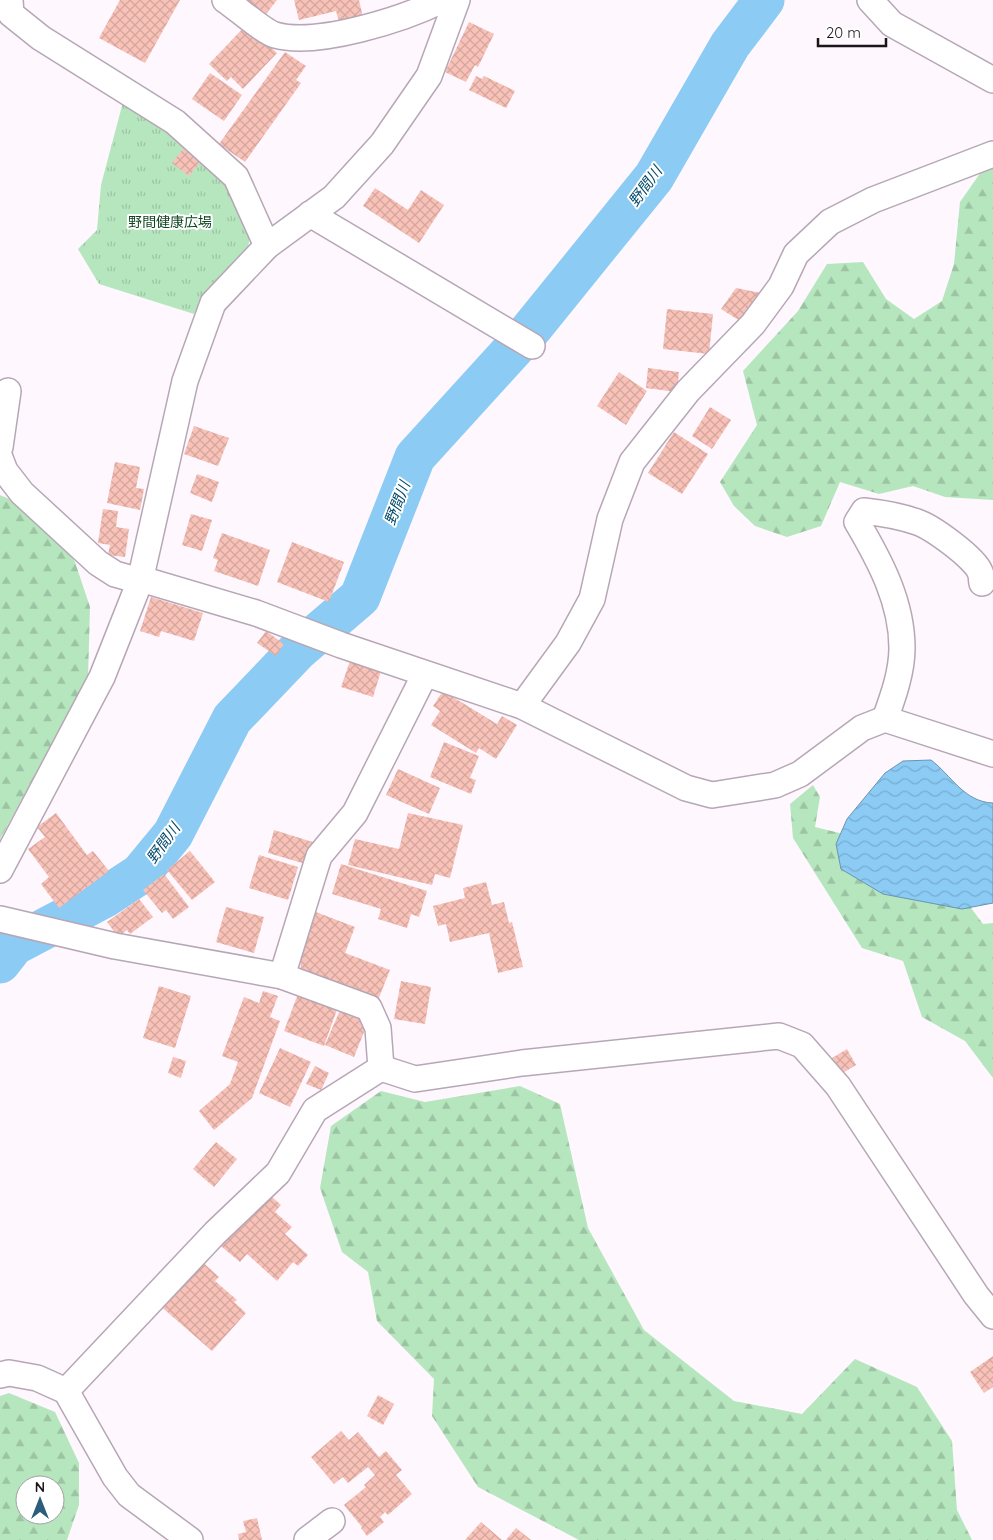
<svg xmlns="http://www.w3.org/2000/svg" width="993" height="1540" font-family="Quicksand,'Noto Sans JP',sans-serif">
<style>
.forest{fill:url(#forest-firs);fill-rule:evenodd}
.park{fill:url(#park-tufts)}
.water{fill:url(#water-waves);stroke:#6994b3}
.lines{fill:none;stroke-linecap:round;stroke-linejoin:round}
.river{stroke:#8bcbf4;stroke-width:41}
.building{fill:url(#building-cross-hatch)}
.minor-casing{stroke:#b7a7b6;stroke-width:28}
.minor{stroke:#fff;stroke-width:25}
.labels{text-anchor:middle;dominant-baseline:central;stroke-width:4;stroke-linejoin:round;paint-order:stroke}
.park-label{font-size:14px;fill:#104520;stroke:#fff}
.water-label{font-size:15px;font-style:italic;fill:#044b6b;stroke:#fff}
</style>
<defs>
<pattern id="forest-firs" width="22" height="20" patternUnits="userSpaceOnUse" patternTransform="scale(1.25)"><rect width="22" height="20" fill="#b6e6be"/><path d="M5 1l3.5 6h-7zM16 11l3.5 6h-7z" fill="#9cc4a3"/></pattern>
<pattern id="park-tufts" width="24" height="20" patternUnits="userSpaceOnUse" patternTransform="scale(1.25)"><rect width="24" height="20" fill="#b6e6be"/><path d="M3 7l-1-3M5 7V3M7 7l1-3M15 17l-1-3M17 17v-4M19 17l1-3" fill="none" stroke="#9cc4a3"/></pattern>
<pattern id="water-waves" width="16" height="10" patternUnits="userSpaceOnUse" patternTransform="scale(1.25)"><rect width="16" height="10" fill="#8bcbf4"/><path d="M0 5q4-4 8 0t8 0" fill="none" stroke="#77add1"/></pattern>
<pattern id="building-cross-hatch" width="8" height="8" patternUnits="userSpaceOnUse" patternTransform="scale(1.25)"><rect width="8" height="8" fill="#f9c2b8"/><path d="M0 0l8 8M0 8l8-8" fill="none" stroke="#d5a69e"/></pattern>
</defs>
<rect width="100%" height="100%" fill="#fef7fe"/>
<g class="forest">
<polygon points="993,167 993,500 945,497 913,486 879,494 840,482 821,526 787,537 755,526 734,506 720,482 757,425 743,371 798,311 827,264 863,262 886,299 914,319 942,301 954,264 960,202 981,172"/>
<polygon points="0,495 44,514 75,562 90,607 88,678 0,839"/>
<polygon points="813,785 820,797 815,827 864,839 951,881 983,924 993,923 993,1078 965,1041 922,1017 903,961 862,948 793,838 790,804"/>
<polygon points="520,1086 560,1104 588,1228 644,1330 734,1401 802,1414 855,1359 917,1387 952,1441 957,1510 972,1540 579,1540 478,1487 432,1416 434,1379 377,1321 368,1272 342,1252 320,1188 331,1126 381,1091 425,1102"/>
<path d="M9,1393l46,19 24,51v42l-12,35h-67v-144zM25,1485h30v30h-30z"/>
</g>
<polygon class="park" points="123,102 153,115 230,179 251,229 248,248 206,290 194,314 99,284 78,249 97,230 101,185"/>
<path class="water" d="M931,760c20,15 33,42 62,43v100l-31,6 -79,-15 -42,-25 -5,-25 11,-25 38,-46 18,-12z"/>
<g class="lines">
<polyline class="river" points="0,963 14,945 105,897 140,874 173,834 232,719 297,651 360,597 415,457 527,334 654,177 730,45 764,0"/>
</g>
<g class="building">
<polygon points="120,0 180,0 145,63 99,38"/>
<polygon points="241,0 277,0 263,18"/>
<polygon points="294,0 359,0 364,22 341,28 336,11 299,20"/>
<polygon points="469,22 494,34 478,67 475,65 466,82 445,72"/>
<polygon points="247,24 277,53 243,89 231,77 227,81 209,64"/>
<polygon points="285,52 306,66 296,80 301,83 245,162 219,144"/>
<polygon points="210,73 242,95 224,121 192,99"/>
<polygon points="476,76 482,79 484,76 515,91 506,108 469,90"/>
<polygon points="183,149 200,162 189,176 172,163"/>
<polygon points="375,188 408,210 421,190 444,205 419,243 363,206"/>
<polygon points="736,288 761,293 740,321 721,309"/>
<polygon points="667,309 713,314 709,354 663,349"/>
<polygon points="648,368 679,372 677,392 646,388"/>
<polygon points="619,372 647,391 626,425 597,406"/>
<polygon points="710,407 731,420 712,449 692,436"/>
<polygon points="194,426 229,438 218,466 184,454"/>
<polygon points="674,432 708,454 682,494 648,473"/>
<polygon points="115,462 140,467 136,488 144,489 140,510 107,503"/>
<polygon points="197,474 219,482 212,502 190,493"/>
<polygon points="103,509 118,511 116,527 129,529 125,557 108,555 110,545 98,543"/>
<polygon points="191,514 212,520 202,551 182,545"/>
<polygon points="222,533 270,550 258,586 214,571 218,560 213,558"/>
<polygon points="292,542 344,562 329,602 277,582"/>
<polygon points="151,597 203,613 194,641 161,631 159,637 140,631"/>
<polygon points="266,631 284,644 276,656 257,643"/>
<polygon points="350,661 381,671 373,697 341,687"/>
<polygon points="443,691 497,724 502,716 517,725 496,759 479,748 476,753 431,725 440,711 433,706"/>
<polygon points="444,742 479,756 470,778 476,780 471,794 430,777"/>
<polygon points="398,769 440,788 429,814 386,795"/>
<polygon points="56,813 87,855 93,851 109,871 59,908 41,884 49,877 28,849 45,837 37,827"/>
<polygon points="408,813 463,825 450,878 435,874 432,885 348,865 355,839 399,849"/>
<polygon points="274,830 316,843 309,865 268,853"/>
<polygon points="190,851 215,882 192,900 167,870"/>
<polygon points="259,855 298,867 288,900 249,888"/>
<polygon points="341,864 427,891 419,917 411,914 407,928 378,919 381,909 332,894"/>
<polygon points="164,874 189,907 173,919 166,910 162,913 143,890"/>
<polygon points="486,882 492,905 504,902 509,923 512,922 523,967 498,973 489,933 450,942 446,924 438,926 433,906 465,898 463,888"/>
<polygon points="139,899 153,917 130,934 127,930 118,937 107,922"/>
<polygon points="226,907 264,917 254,953 216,942"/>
<polygon points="316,912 355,927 345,953 390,970 378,1000 301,971 300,955"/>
<polygon points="401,981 431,987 425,1024 394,1019"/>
<polygon points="159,986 191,996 175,1048 143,1038"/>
<polygon points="263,991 278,996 270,1017 280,1021 252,1098 214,1130 199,1111 230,1084 238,1062 222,1056 244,997 259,1003"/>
<polygon points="298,994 339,1004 324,1046 284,1031"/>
<polygon points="340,1010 368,1022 354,1057 325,1045"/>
<polygon points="280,1048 311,1062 290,1107 259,1093"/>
<polygon points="847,1049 856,1065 836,1077 827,1061"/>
<polygon points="173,1057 186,1061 181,1078 168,1073"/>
<polygon points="315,1066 329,1073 321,1090 306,1084"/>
<polygon points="216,1142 237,1159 214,1187 193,1169"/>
<polygon points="263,1189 281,1205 275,1212 292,1227 285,1234 308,1255 298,1266 293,1262 277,1281 247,1254 240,1262 216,1242"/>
<polygon points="198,1258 219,1277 215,1281 237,1300 234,1302 246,1313 212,1351 158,1304"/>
<polygon points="993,1356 993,1387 984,1393 970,1372"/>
<polygon points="378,1395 394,1404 383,1425 367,1416"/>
<polygon points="341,1431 349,1440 358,1432 379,1457 386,1451 402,1470 396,1475 412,1494 388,1515 385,1512 380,1517 384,1522 367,1536 361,1528 362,1527 344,1505 366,1487 364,1485 375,1475 368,1467 348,1483 343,1477 334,1484 311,1457"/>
<polygon points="257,1518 262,1540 239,1540 238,1534 246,1532 243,1521"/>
<polygon points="481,1522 502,1540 465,1540"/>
<polygon points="516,1528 531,1540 506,1540"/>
</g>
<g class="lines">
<defs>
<g id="minor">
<polyline points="10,0 11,14 41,38 175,122 236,177 267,246"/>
<path d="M225,0c12,8 39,32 50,35 42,12 129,-16 167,-35"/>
<polyline points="870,0 892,24 993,80"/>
<polyline points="310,214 532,346"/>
<polyline points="0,447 8,391"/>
<polyline points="0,458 5,471 22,493 98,563 115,574 140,581"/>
<polyline points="141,579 256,613 341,645 522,706 686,788 712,795 775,785 800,774 862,728 885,719 993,754"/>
<polyline points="522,706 568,643 592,599 610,519 632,462 688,391 753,324 781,286 796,254 830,222 873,200 993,154"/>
<path d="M885,719c8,-22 17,-47 17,-71 0,-46 -22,-87 -45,-126l7,-11c18,2 36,5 53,11 15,5 58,36 63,50 2,3 1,8 2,11"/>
<polyline points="0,870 102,677 140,581 185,381 213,303 267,246 334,197 382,144 429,76 457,0"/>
<polyline points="0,919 115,946 282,976 369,1008 378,1028 381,1068"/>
<polyline points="282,976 319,856 355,813 425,674"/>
<polyline points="381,1068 415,1079 522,1063 779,1036 802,1045 838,1086 976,1295 993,1316"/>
<polyline points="0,1375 9,1373 37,1378 66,1391 115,1477 129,1495 190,1540"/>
<polyline points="66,1391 215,1233 278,1173 315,1110 381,1068"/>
<polyline points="307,1540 332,1521"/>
</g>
</defs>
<use href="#minor" class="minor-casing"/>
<use href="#minor" class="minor"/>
</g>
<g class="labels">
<g class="park-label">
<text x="170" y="222">野間健康広場</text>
</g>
<g class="water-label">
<text transform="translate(645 186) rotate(-54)">野間川</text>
<text transform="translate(397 503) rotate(-69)">野間川</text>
<text transform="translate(163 843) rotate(-54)">野間川</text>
</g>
</g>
<g transform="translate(40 1500)"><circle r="24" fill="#ffffff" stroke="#a4a1a3"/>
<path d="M0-4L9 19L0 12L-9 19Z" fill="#2c5e7b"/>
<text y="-8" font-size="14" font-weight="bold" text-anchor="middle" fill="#1b151a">N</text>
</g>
<path d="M818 38v8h68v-8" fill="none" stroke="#1b151a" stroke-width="2.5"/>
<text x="826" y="38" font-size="15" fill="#1b151a" stroke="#ffffff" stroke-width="4" paint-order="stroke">20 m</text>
</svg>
